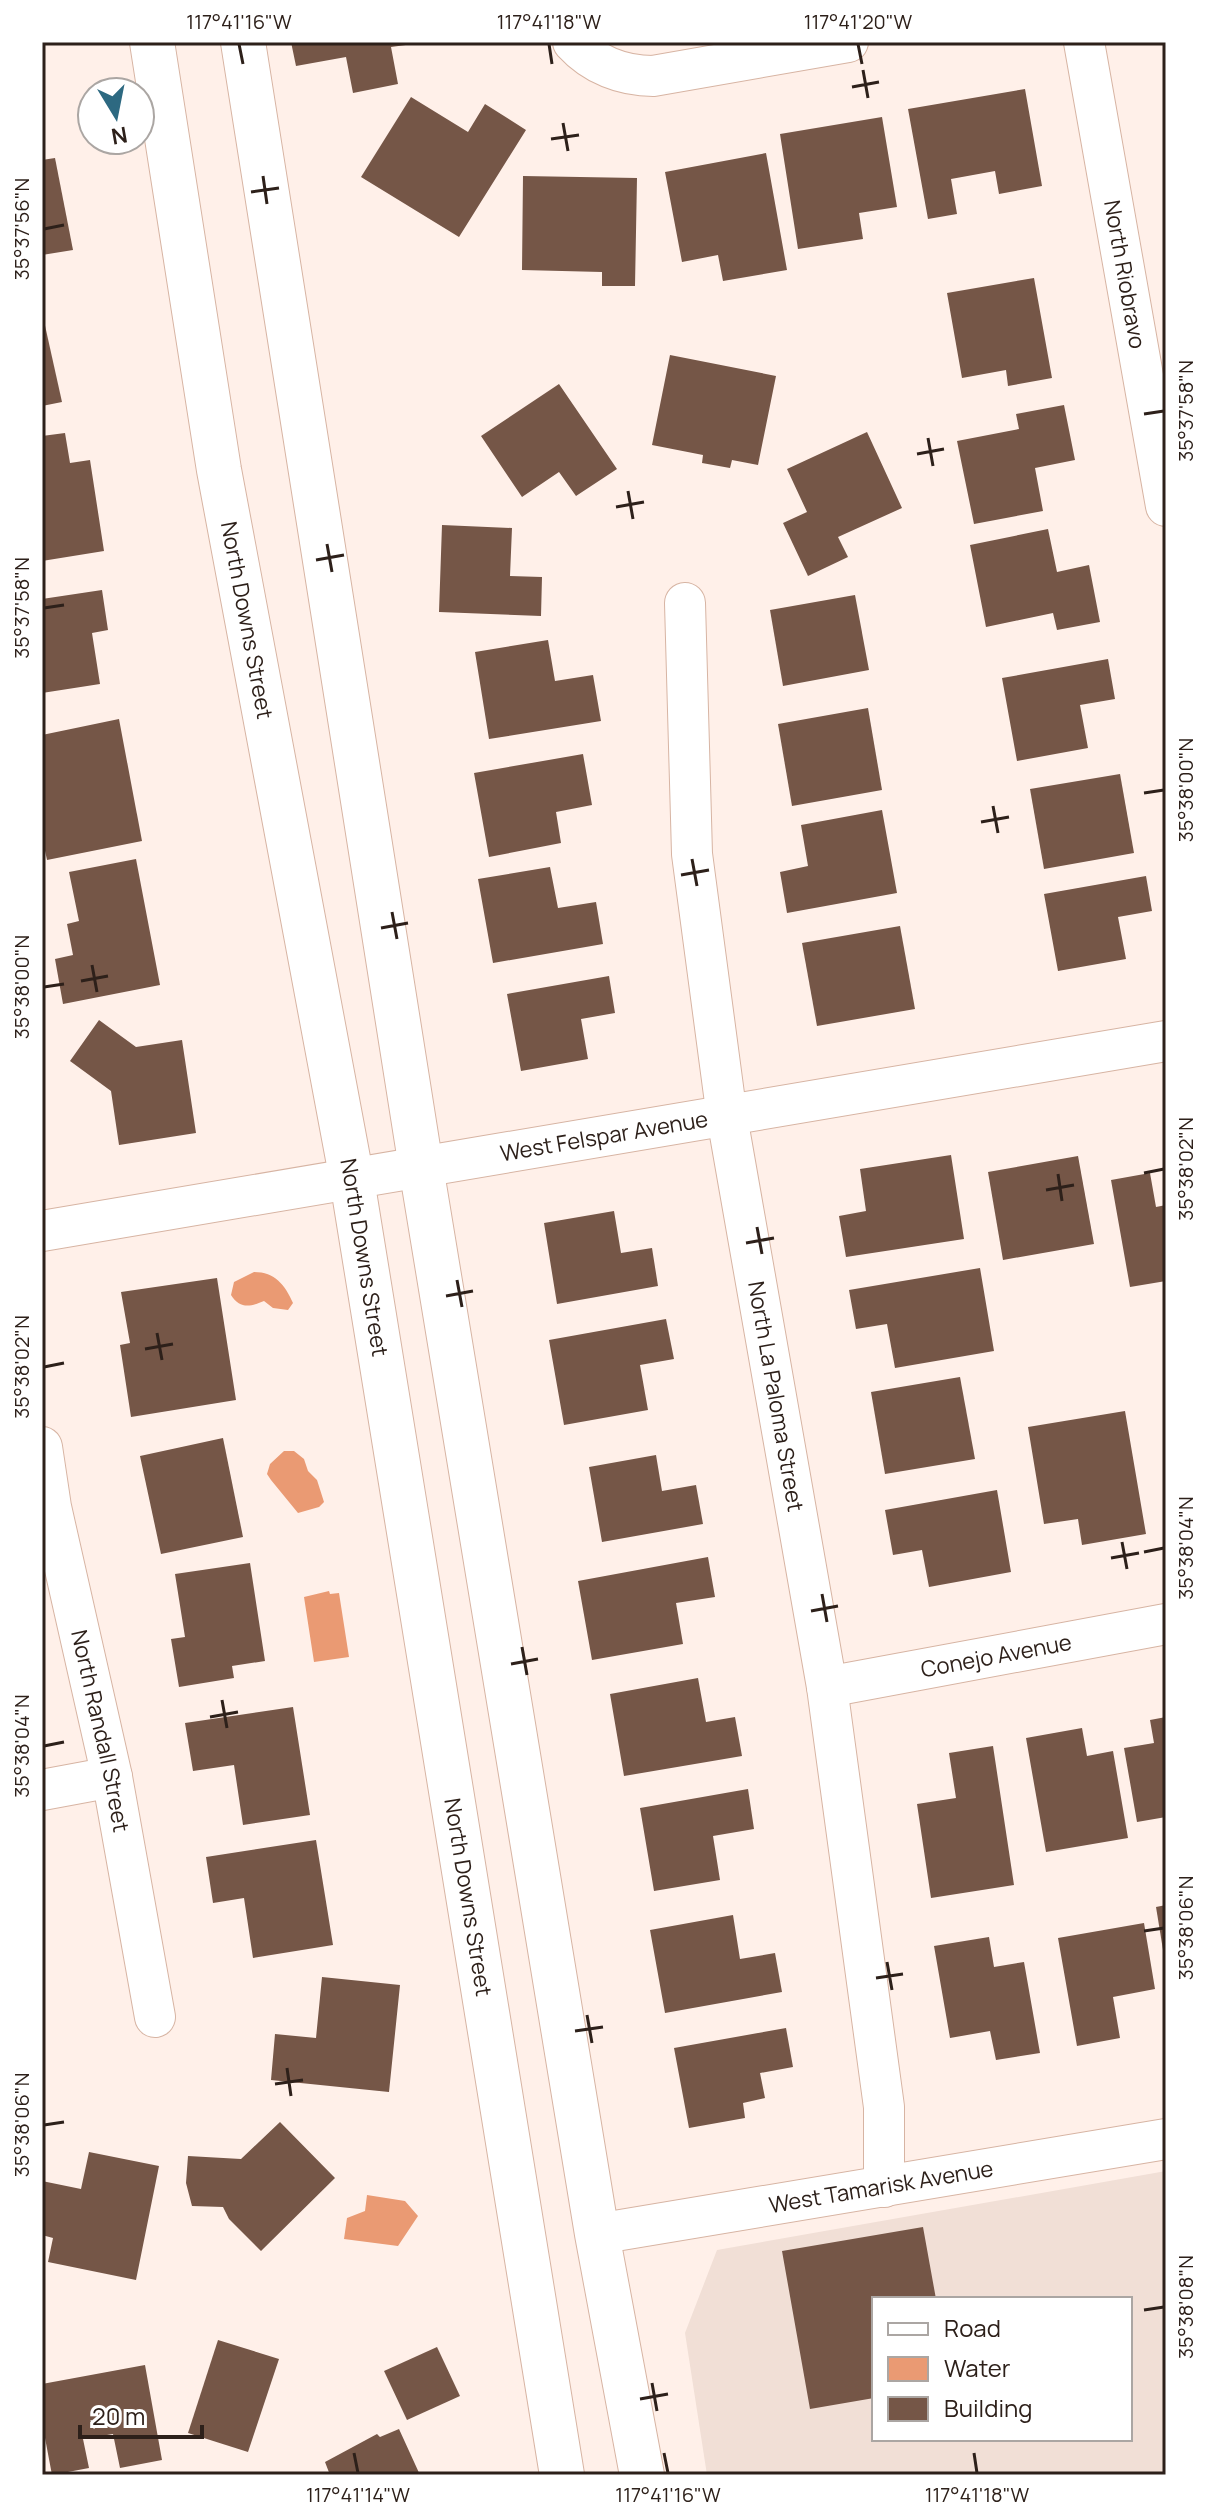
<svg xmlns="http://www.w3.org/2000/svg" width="1208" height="2517" font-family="Manrope,sans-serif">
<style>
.built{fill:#f1dfd6;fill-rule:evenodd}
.water{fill:#ea9a73}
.building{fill:#755647}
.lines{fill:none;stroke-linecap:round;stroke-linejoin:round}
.minor-casing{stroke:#d7b4a3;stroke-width:42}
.major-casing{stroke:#d7b4a3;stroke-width:46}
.minor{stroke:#fff;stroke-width:40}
.major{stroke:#fff;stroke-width:44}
.ticks{fill:none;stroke:#2d201a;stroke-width:3}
.labels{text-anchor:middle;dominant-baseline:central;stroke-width:8;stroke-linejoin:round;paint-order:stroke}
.street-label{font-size:22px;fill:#2d201a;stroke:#fff}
.neatline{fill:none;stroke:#2d201a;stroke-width:3}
.ticks-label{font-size:20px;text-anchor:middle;fill:#2d201a}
</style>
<rect width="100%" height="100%" fill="#fff0e9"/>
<path class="built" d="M1166,2171v304h-459l-22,-142 32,-83zM874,2299h256v140h-256z"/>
<g class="water">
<path d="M254,1272c21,0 31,13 39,31l-5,7 -15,-2 -9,-7c-14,6 -24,8 -33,-6l3,-13z"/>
<polygon points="284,1451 294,1451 304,1459 308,1471 317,1480 324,1502 319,1507 298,1513 271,1480 267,1474 270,1464"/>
<polygon points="329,1591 330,1594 339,1593 349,1657 314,1662 304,1597"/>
<polygon points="367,2195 405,2201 418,2216 398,2246 344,2239 347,2218 365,2211"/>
</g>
<g class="building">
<polygon points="291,42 413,42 413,44 391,47 398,84 353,93 346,57 296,66"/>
<polygon points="1025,89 1042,186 999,194 995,171 951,179 957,214 928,219 908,109"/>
<polygon points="411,97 468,132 485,104 526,130 459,237 361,177"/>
<polygon points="882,117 897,207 859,213 863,239 798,249 780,134"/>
<polygon points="766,153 787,270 723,281 718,255 682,262 665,172"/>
<polygon points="55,158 73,250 42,255 42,160"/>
<polygon points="523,176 637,178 635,286 602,286 602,272 522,270"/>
<polygon points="1034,278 1052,378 1008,386 1006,370 962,378 947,293"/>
<polygon points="42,312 62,402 42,406"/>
<polygon points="670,355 776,376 758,465 732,460 730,468 702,463 703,455 652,445"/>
<polygon points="559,384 617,469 576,496 559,472 522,497 481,436"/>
<polygon points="1064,405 1075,460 1035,468 1043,511 974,524 957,441 1019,429 1016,414"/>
<polygon points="867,432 902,508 838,537 848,557 808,576 783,523 807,512 787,469"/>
<polygon points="65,433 70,463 90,460 104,551 42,561 42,436"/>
<polygon points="442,525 512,528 510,576 542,577 541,616 439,612"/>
<polygon points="1048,529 1057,572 1089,565 1100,622 1057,630 1053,613 986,627 970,545"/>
<polygon points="102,590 108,630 92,633 100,684 42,693 42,599"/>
<polygon points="855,595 869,670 783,686 770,610"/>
<polygon points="548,640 555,681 593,675 601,721 489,739 475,652"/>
<polygon points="1108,659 1115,699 1080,705 1088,748 1017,761 1002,678"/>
<polygon points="868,708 882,790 792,806 778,724"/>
<polygon points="119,719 142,841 47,860 42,837 42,735"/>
<polygon points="583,754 592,805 556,812 561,843 489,857 474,773"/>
<polygon points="1120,774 1134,853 1044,869 1030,789"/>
<polygon points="882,810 897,893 787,913 780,872 808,866 801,825"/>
<polygon points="136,859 160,985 63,1004 55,959 73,955 67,924 79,921 69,872"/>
<polygon points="550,867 558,908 596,902 603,944 493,963 478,879"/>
<polygon points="1146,876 1152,911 1118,917 1126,959 1058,971 1044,894"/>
<polygon points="900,926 915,1009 817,1026 802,943"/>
<polygon points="609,976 615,1013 581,1019 588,1059 521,1071 507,994"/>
<polygon points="99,1020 136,1047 182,1040 196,1133 119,1145 111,1091 70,1061"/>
<polygon points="951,1155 964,1239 846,1257 839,1216 866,1211 860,1169"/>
<polygon points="1078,1156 1094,1244 1003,1260 988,1172"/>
<polygon points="1150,1173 1156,1207 1166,1205 1166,1281 1130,1287 1111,1180"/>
<polygon points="614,1211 621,1253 652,1248 658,1286 557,1304 544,1223"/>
<polygon points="980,1268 994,1351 895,1368 887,1324 856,1329 849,1290"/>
<polygon points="217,1278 236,1400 131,1417 120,1345 130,1343 121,1292"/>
<polygon points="666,1319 674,1359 640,1365 648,1410 564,1425 549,1340"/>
<polygon points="960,1377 975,1459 885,1474 871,1392"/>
<polygon points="1125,1411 1146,1534 1082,1545 1078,1519 1044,1524 1028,1427"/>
<polygon points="223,1438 243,1537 161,1554 140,1456"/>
<polygon points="656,1455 662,1491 696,1485 703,1524 602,1542 589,1467"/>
<polygon points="997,1490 1011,1572 929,1587 922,1550 893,1555 885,1510"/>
<polygon points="708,1557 715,1597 676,1603 683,1644 592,1660 578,1581"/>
<polygon points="250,1563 265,1661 232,1666 234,1678 179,1687 171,1639 185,1637 175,1574"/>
<polygon points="698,1678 706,1722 735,1717 742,1756 624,1776 610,1694"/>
<polygon points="293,1707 310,1815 243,1825 234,1765 193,1771 185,1723"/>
<polygon points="1166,1717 1166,1817 1137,1822 1124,1748 1154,1743 1150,1720"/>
<polygon points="1082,1728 1087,1756 1113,1751 1128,1838 1046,1852 1026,1738"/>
<polygon points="993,1746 1014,1885 931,1898 917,1804 956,1798 949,1753"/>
<polygon points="748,1789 754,1829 713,1836 720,1880 654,1891 640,1808"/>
<polygon points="316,1840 333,1945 253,1958 244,1898 213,1903 206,1857"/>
<polygon points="1166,1905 1166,1956 1164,1956 1156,1907"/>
<polygon points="733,1915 740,1959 775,1953 782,1992 665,2013 650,1930"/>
<polygon points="1144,1923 1155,1989 1113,1997 1120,2038 1077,2046 1058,1938"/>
<polygon points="989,1937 994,1967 1024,1962 1040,2053 996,2060 990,2031 950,2038 934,1946"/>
<polygon points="322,1977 400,1985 389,2092 271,2080 275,2034 316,2038"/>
<polygon points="786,2028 793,2067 760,2073 765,2098 743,2103 745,2118 689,2128 674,2048"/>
<polygon points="280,2122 335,2178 261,2251 229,2219 223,2207 192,2206 186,2183 188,2156 241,2159"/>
<polygon points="89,2152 159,2166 136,2280 48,2262 53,2238 42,2235 42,2181 81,2189"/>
<polygon points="923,2227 936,2299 874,2299 874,2398 810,2409 782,2251"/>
<polygon points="218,2340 279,2359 248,2452 188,2433"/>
<polygon points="437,2347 460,2396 407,2420 384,2371"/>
<polygon points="145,2365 162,2460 120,2468 113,2434 83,2439 89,2468 52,2475 42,2422 42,2384"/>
<polygon points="399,2429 420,2475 330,2475 325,2462 377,2434 380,2437"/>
</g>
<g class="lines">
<defs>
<g id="minor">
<path d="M573,42c21,23 50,34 80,34l195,-34"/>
<path id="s1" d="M1084,42l82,464"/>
<path id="s2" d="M685,603l7,251 35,263 100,570 57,420v80"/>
<path id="s3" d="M42,1231l1124,-190"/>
<path id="s4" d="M42,1447l9,60 61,270 43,240"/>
<path id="s5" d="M827,1687l339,-63"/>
<polyline points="42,1790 112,1777"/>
<path id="s6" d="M597,2234l569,-95"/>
</g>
<g id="major">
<path id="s7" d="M152,42l67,428 133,710 210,1295"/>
<polyline points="243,42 421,1167 597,2234 642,2475"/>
</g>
</defs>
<use href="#minor" class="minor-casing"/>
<use href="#major" class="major-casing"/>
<use href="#minor" class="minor"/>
<use href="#major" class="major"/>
</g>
<path class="ticks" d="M239,44l4,20M549,44l3,20M858,44l4,20M863,70l5,28M852,87l27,-5M563,123l5,28M551,139l28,-4M263,176l4,28M251,192l28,-4M44,229l20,-4M1144,414l20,-3M928,438l5,28M917,454l27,-5M628,491l5,28M616,507l28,-5M327,544l5,28M316,560l28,-5M44,608l20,-3M1144,793l20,-3M993,806l5,27M981,822l28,-5M692,859l5,27M681,875l28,-5M392,912l5,27M381,928l27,-5M92,965l5,27M81,981l27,-5M44,987l20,-3M1144,1173l20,-4M1058,1174l4,27M1046,1190l28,-5M757,1227l5,27M746,1243l28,-5M457,1280l5,27M446,1296l27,-5M157,1333l5,27M145,1349l28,-5M44,1367l20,-4M1122,1542l5,27M1144,1552l20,-4M1111,1558l28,-5M822,1594l5,28M811,1611l27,-5M522,1647l5,28M511,1664l27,-5M222,1700l5,28M210,1717l28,-5M44,1746l20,-4M1144,1931l20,-3M887,1962l5,28M876,1978l27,-4M587,2015l5,28M575,2031l28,-4M287,2068l4,28M275,2084l28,-4M44,2125l20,-3M1144,2310l20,-3M652,2383l5,28M640,2399l28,-5M354,2453l4,20M664,2453l4,20M974,2453l3,20"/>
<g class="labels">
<g class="street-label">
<text stroke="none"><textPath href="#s1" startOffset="236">North Riobravo</textPath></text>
<text stroke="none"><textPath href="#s7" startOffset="586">North Downs Street</textPath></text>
<text stroke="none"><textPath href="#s3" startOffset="570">West Felspar Avenue</textPath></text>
<text stroke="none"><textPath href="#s7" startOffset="1234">North Downs Street</textPath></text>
<text stroke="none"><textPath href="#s2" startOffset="800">North La Paloma Street</textPath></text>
<text stroke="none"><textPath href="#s5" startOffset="172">Conejo Avenue</textPath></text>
<text stroke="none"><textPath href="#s4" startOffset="290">North Randall Street</textPath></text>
<text stroke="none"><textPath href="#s7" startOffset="1882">North Downs Street</textPath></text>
<text stroke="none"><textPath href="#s6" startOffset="288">West Tamarisk Avenue</textPath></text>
</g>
</g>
<rect width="1208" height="2517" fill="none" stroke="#ffffff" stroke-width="88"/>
<rect x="872" y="2297" width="260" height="144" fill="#ffffff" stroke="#aba6a3" stroke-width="2"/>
<rect x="888" y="2323" width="40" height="12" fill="#ffffff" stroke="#aba6a3" stroke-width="2"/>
<text x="944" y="2337" font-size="24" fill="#2d201a">Road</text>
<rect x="888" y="2357" width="40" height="24" fill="#ea9a73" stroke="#aba6a3" stroke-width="2"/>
<text x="944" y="2377" font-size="24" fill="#2d201a">Water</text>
<rect x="888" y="2397" width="40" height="24" fill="#755647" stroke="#aba6a3" stroke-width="2"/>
<text x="944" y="2417" font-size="24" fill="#2d201a">Building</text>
<g transform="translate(116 116) rotate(170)"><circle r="38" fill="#ffffff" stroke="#aba6a3" stroke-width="2"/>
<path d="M0-6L14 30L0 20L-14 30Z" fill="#2d6981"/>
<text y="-12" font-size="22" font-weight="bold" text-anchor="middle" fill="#2d201a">N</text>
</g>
<path d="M80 2425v12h122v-12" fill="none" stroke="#2d201a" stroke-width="4"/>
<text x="92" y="2425" font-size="24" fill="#2d201a" stroke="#ffffff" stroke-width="6" paint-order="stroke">20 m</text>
<rect x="44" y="44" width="1120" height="2429" class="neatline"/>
<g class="ticks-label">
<text x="239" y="29">117°41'16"W</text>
<text x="549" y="29">117°41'18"W</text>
<text x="858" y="29">117°41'20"W</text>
<text transform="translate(22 229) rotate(-90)" y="7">35°37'56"N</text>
<text transform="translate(1186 411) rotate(-90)" y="7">35°37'58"N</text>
<text transform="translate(22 608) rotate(-90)" y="7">35°37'58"N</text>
<text transform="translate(1186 790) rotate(-90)" y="7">35°38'00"N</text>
<text transform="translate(22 987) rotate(-90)" y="7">35°38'00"N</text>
<text transform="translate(1186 1169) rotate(-90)" y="7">35°38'02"N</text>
<text transform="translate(22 1367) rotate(-90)" y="7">35°38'02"N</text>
<text transform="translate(1186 1548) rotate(-90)" y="7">35°38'04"N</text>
<text transform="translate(22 1746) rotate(-90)" y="7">35°38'04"N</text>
<text transform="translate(1186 1928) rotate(-90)" y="7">35°38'06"N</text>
<text transform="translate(22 2125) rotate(-90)" y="7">35°38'06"N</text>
<text transform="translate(1186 2307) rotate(-90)" y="7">35°38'08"N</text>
<text x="358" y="2502">117°41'14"W</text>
<text x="668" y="2502">117°41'16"W</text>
<text x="977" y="2502">117°41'18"W</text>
</g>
</svg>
